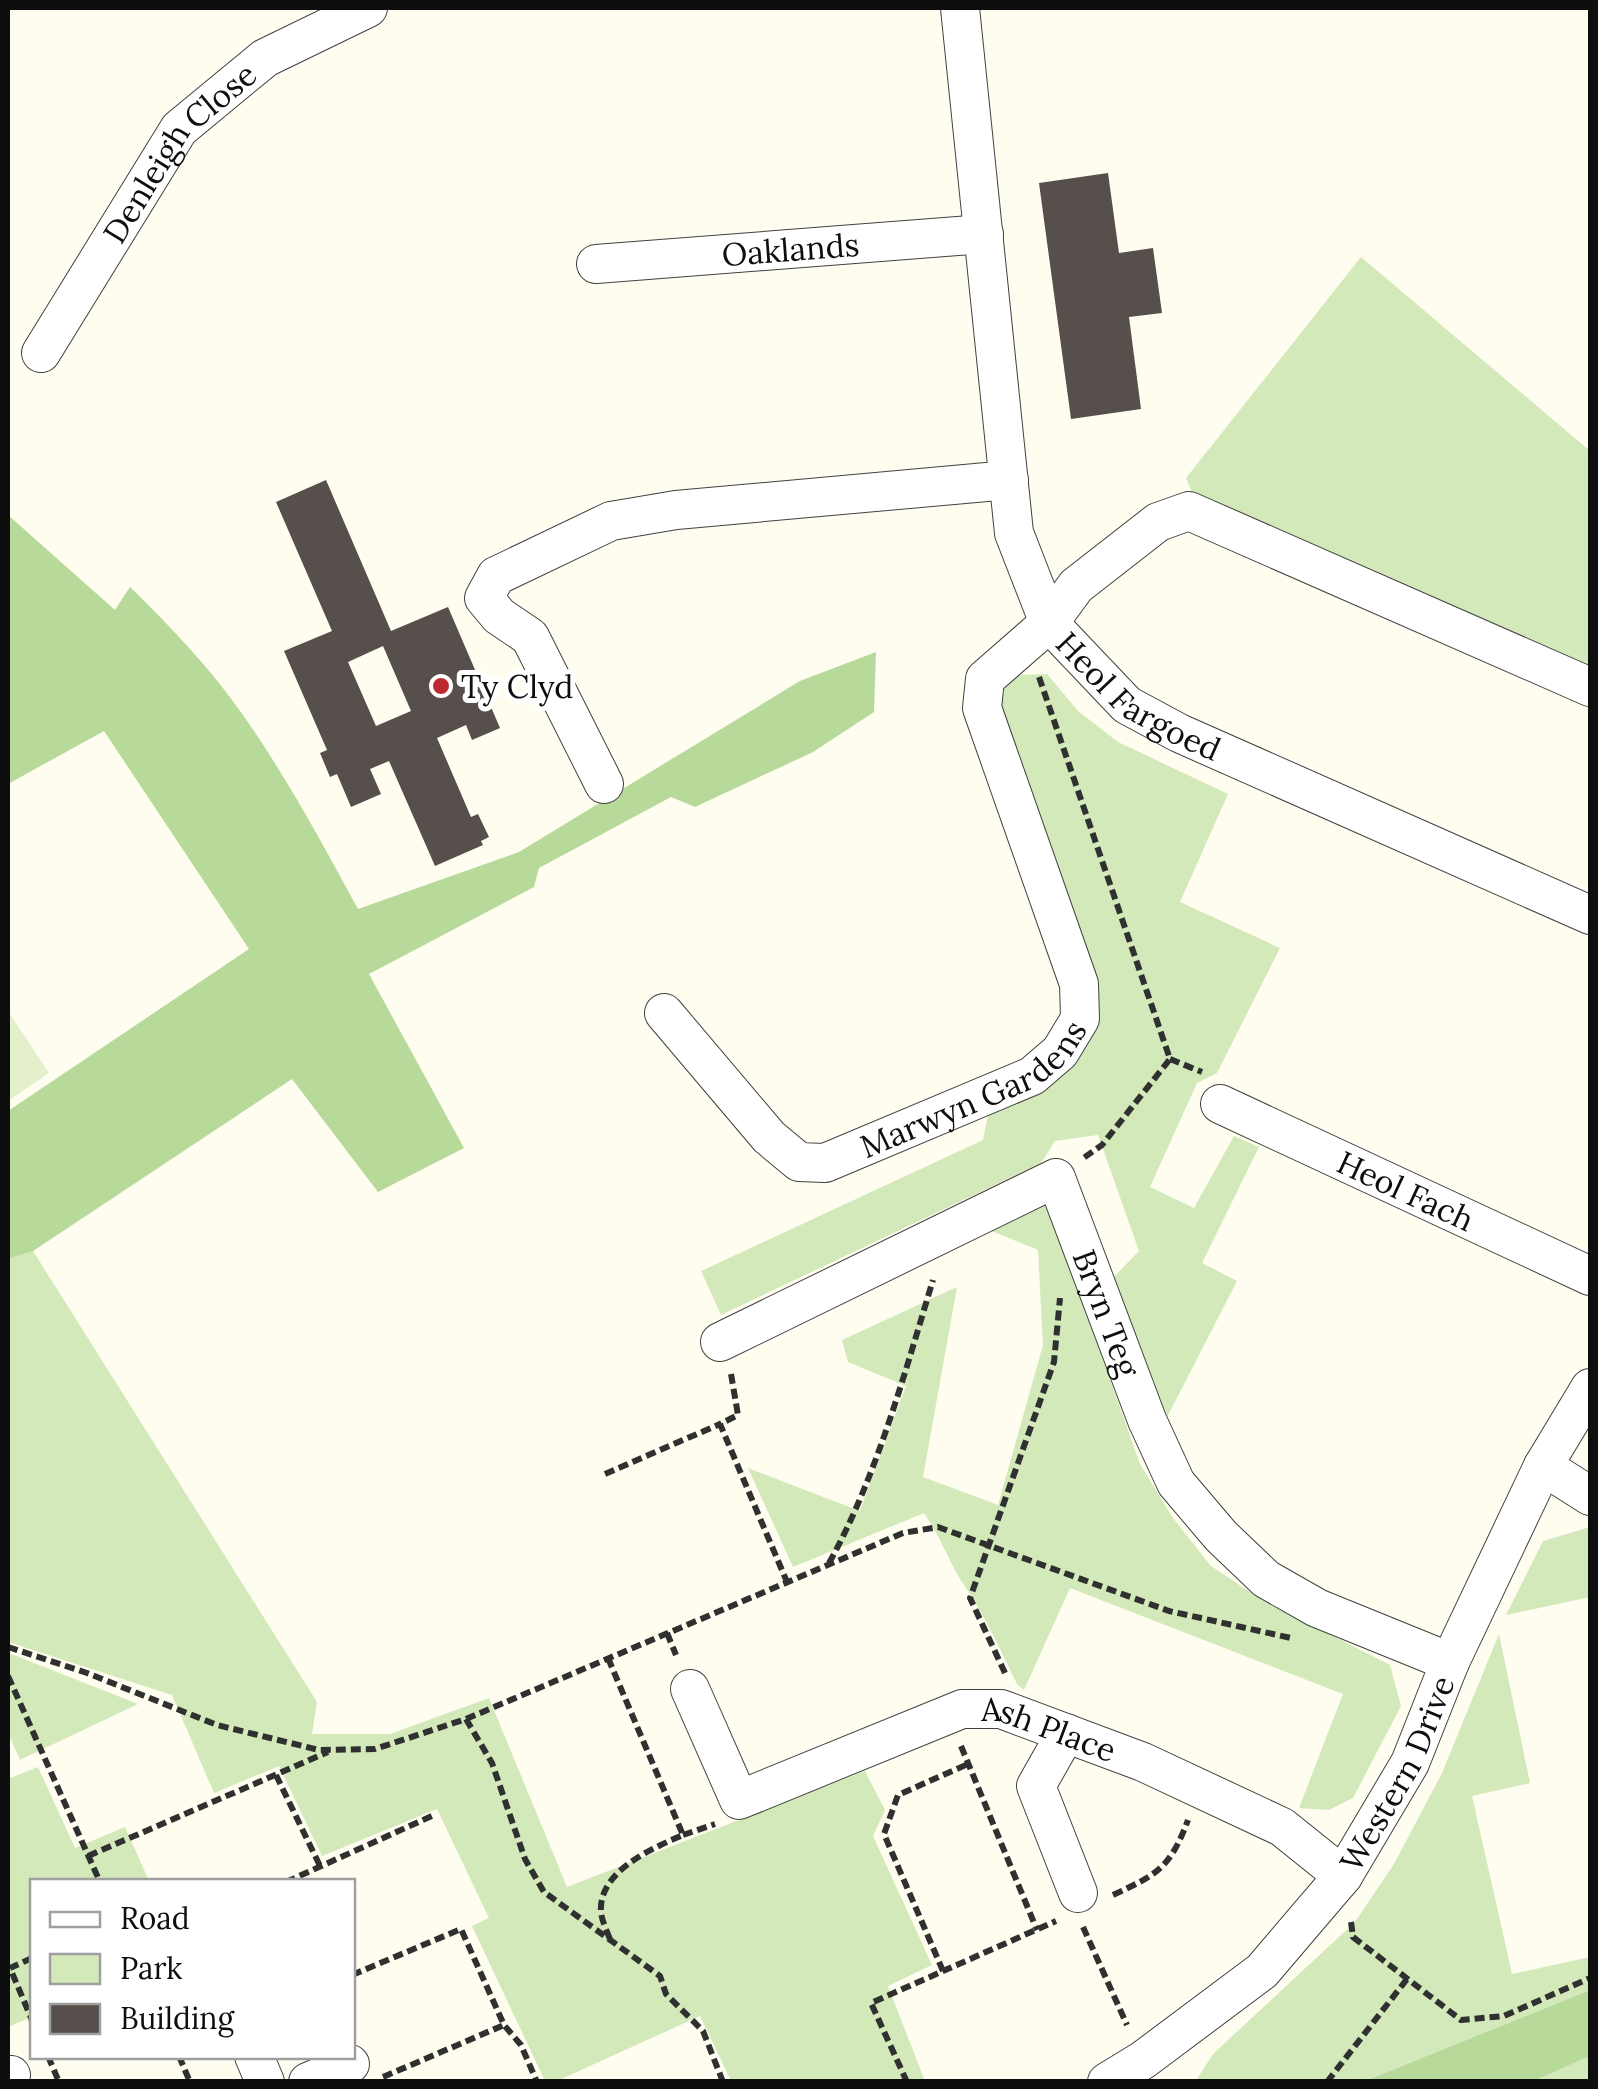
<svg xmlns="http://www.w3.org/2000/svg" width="1598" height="2089" font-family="Lora,serif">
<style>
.green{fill:#d3e9ba}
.forest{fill:#b7d999}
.pitch{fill:#e4f0cb}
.building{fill:#574f4b;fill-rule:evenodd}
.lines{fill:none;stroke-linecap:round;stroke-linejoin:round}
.minor-casing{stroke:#414141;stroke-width:40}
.path{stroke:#303030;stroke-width:6;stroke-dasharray:10 5;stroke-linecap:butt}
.minor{stroke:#fff;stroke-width:38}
.poi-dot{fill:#bc2931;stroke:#fff;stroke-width:4}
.labels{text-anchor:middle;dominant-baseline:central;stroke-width:10;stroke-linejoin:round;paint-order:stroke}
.street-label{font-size:32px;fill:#0e0e0e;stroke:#fff}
.poi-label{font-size:32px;fill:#0e0e0e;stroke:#fff;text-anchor:start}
</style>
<rect width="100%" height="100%" fill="#fffcf0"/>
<g class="green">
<polygon points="1361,257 1590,451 1590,672 1193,495 1186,478"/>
<polygon points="1047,674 1078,711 1118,742 1228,794 1180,902 1280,948 1217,1073 1197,1083 1150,1187 1194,1208 1234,1136 1259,1147 1202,1263 1237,1281 1162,1427 1112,1292 1114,1277 1139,1251 1098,1135 1055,1141 1041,1163 721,1315 701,1271 983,1140 990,1105 1048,1083 1083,1051 1089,998 990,708 1001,689 1015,675"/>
<path d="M1038,1200l13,12 89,252 33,54 38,48 54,36 125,63 11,41 -48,92 -24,12 -30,-2 44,-114 -273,-106 -46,102 -7,-6c-16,-33 -31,-66 -51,-96 -16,-23 -25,-51 -42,-75l-131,54 -45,-99 112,43 46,-125 -58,-24 -6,-22 115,-53 -34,190 75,28 45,-160 -5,-95 -56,-23z"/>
<polygon points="33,1251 317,1702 312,1734 390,1734 489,1698 567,1887 865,1771 885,1810 873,1836 932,1965 888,1986 925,2081 731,2081 700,2016 557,2081 545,2081 472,1926 489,1918 437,1809 322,1856 279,1766 214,1793 172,1695 8,1642 8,1259"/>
<polygon points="1590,1527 1590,1597 1506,1615 1543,1541"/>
<polygon points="1499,1634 1530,1783 1472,1796 1512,1974 1590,1957 1590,1990 1365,2081 1195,2082 1213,2054 1355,1922 1394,1864 1442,1773"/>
<polygon points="8,1654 14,1655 138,1704 20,1760 8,1733"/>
<polygon points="38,1767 75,1848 125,1827 149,1881 32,1882 31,2028 27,2019 8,2027 8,1779"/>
<polygon points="1590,2056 1590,2081 1534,2081"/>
</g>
<g class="forest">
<path d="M8,515l107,95 15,-23c40,39 81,82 113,128 43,61 79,128 115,194l161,-57 281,-171 76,-29 -2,60 -61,40 -118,55 -24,-10 -132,71 -5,19 -165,87 95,174 -86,44 -86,-113 -259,172 -25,8v-148l241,-162 -145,-218 -96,53z"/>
<polygon points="1590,1990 1590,2056 1534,2081 1365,2081"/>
</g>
<polygon class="pitch" points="8,1011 49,1073 8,1101"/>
<g class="building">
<polygon points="1108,173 1119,253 1153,248 1162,313 1129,317 1141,409 1071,419 1039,183"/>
<path d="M326,480l65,151 57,-24 52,121 -28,12 -6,-15 -29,13 34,79 7,-3 11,23 -8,4 2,4 -48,21 -46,-105 -19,8 11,25 -30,13 -14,-33 -7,3 -10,-24 7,-3 -43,-99 48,-20 -56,-129zM383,646l28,65 -35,15 -28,-64z"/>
</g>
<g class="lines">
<defs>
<g id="minor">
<path id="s1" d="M960,8l54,525 35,90 78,82 52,28 411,182"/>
<path id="s2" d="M596,264l388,-30"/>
<path id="s3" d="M41,353l138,-224 86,-71 103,-50"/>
<polyline points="604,784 530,637 499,616 484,598 496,576 611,521 676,510 1009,480"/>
<path id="s4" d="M664,1013l105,124 30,25 26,1 207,-87 28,-24 20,-33 -1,-35 -97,-276 3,-29 64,-56 27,-37 82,-64 31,-11 401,176"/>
<path id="s5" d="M1220,1104l370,172"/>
<path id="s6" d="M720,1342l336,-164 91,242 29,63 45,53 45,43 51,29 133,54"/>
<polyline points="1543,1466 1590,1496"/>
<path id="s7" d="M690,1689l49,111 223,-91h39l142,53 139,65 61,49"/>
<polyline points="1066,1733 1036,1786 1078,1893"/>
<polyline points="254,2056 265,2082"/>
<polyline points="8,2076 11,2075"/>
<polyline points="308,2082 350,2064"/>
<path id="s8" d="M1107,2082l36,-22 119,-89 81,-95 67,-113 40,-101 93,-196 47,-78"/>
</g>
</defs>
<use href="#minor" class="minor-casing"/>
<g class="path">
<polyline points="1039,677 1170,1059 1102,1145 1082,1159"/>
<polyline points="1170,1059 1202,1072"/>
<polyline points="731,1374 738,1415 720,1424 787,1582"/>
<polyline points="605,1474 720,1424"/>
<path d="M829,1563c47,-84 76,-191 104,-283"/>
<polyline points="667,1633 676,1655"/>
<polyline points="8,1647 87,1673 217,1725 319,1750 375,1749 466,1719 903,1533 938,1527 1169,1611 1291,1638"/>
<path d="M608,1658l75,177c-30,13 -85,36 -82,77 1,10 7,21 10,30"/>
<polyline points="1005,1673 970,1598 1054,1362 1060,1298"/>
<polyline points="8,1676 100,1882"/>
<polyline points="466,1719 492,1763 525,1859 544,1892 660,1976 666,1994 703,2031 723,2082"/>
<polyline points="961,1746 1037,1930"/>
<polyline points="276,1775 320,1866"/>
<polyline points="683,1835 715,1824"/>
<polyline points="88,1856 328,1752"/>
<polyline points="286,1882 434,1815"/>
<path d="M1113,1895c45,-21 57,-27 75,-75"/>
<polyline points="1351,1922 1353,1937 1461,2020 1504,2016 1590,1978"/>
<polyline points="1083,1927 1127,2025"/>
<polyline points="32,1958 10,1968 32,2020"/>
<polyline points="943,1971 884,1834 898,1795 968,1764"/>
<polyline points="352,1975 461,1929 504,2025 521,2045 537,2082"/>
<polyline points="48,2056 59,2082"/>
<polyline points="179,2056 190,2082"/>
<polyline points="383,2077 504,2025"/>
<polyline points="907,2082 871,2003 1056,1921"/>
<polyline points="1327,2082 1407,1979"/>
</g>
<use href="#minor" class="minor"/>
</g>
<circle class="poi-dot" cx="441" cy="686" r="10"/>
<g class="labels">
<g class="street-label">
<text stroke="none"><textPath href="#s3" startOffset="245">Denleigh Close</textPath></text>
<text stroke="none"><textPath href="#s2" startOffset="195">Oaklands</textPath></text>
<text stroke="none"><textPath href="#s1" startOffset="742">Heol Fargoed</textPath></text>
<text stroke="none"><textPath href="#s4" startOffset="395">Marwyn Gardens</textPath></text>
<text stroke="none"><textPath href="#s5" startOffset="205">Heol Fach</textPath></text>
<text stroke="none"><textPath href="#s6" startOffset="518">Bryn Teg</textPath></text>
<text stroke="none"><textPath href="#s7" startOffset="452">Ash Place</textPath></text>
<text stroke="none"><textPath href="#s8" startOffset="432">Western Drive</textPath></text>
</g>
<g class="poi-label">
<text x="461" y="686">Ty Clyd</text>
</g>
</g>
<rect width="1598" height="2089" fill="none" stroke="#0e0e0e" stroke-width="20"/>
<rect x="30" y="1879" width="325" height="180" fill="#ffffff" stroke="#9f9f9f" stroke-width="2.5"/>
<rect x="50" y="1912" width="50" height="15" fill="#ffffff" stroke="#9f9f9f" stroke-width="2.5"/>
<text x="120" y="1929" font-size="30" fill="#0e0e0e">Road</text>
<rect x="50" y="1954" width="50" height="30" fill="#d3e9ba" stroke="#9f9f9f" stroke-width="2.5"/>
<text x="120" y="1979" font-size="30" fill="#0e0e0e">Park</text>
<rect x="50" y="2004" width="50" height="30" fill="#574f4b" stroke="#9f9f9f" stroke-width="2.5"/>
<text x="120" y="2029" font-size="30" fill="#0e0e0e">Building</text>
</svg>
